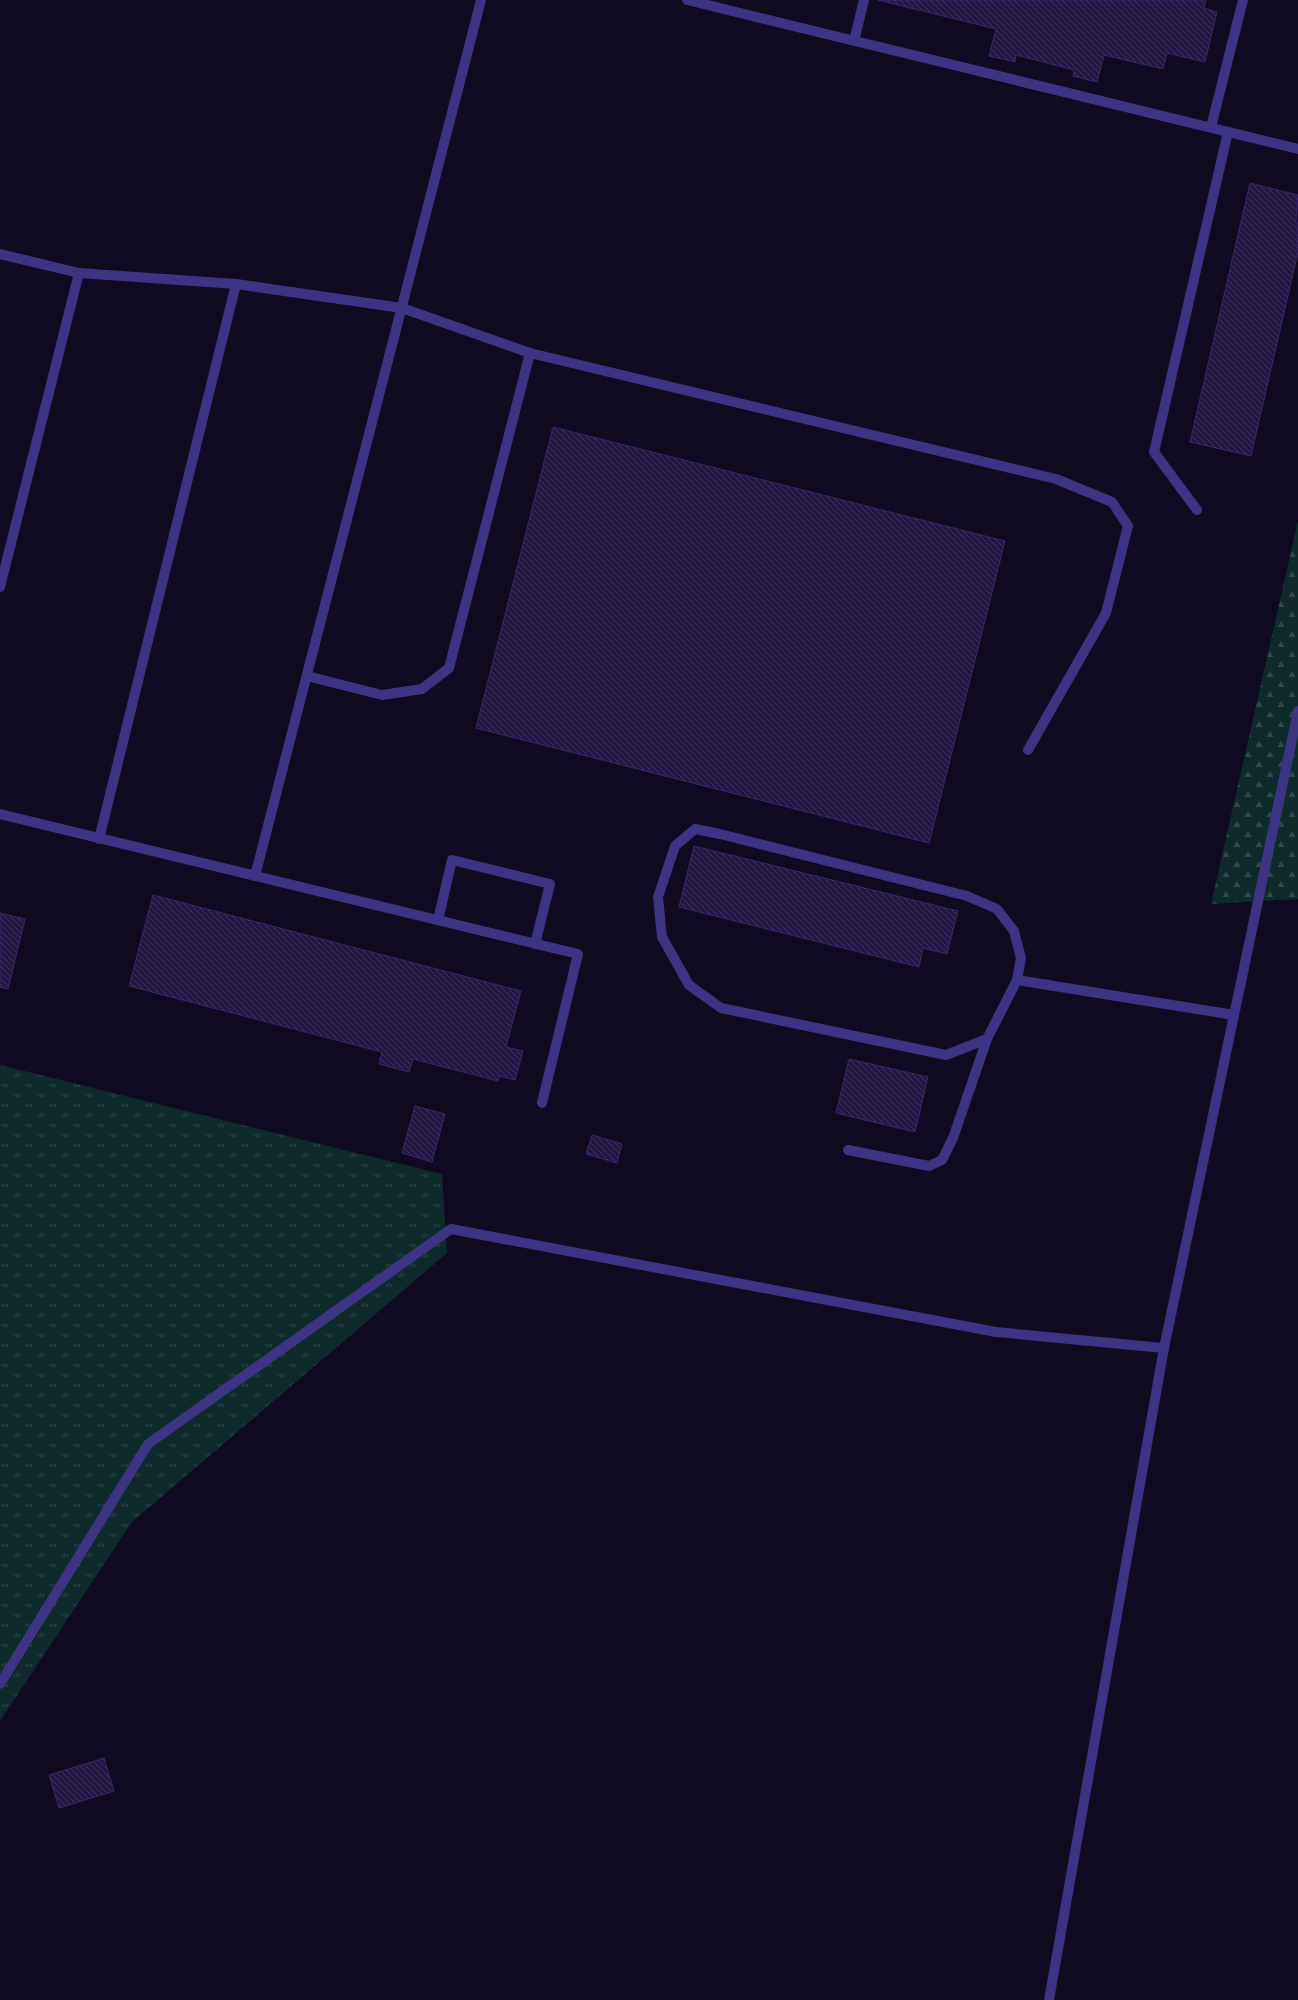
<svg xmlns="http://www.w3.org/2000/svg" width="1298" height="2000" font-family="Helvetica,sans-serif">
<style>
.grass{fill:url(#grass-tufts)}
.forest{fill:url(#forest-firs)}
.building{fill:url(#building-back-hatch);stroke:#3a2770}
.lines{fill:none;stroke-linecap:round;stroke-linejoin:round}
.service{stroke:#3c3382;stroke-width:10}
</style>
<defs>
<pattern id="grass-tufts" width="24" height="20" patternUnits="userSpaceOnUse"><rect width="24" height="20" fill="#0e2a2b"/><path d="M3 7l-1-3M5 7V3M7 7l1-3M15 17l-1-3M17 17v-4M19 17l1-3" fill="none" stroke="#30484b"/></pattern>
<pattern id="forest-firs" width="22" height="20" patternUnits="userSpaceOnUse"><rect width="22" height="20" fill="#0e2a2b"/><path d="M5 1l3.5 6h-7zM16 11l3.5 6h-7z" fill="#30484b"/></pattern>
<pattern id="building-back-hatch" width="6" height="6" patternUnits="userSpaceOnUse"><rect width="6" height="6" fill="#221642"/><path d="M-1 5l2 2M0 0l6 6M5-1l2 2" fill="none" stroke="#41375e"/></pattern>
</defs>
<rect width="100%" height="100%" fill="#100b20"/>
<polygon class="grass" points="0,1065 442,1174 447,1253 132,1522 0,1721"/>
<polygon class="forest" points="1298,521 1298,899 1211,904"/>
<g class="building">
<polygon points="878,0 1206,0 1204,8 1217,12 1205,62 1167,53 1163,69 1104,55 1097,82 1073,76 1074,70 1016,55 1015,62 989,56 996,29"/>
<polygon points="1250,183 1298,195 1296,222 1298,223 1298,252 1251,456 1190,442"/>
<polygon points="553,427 1005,541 929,843 476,728"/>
<polygon points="694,846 958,911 947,954 923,948 919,967 679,907"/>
<polygon points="153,895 521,991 506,1047 523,1051 515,1080 500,1076 498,1081 413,1059 409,1072 379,1064 382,1052 129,986"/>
<polygon points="0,913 25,919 8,989 0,987"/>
<polygon points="849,1059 928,1077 915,1132 836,1113"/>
<polygon points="415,1106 445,1114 432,1162 402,1153"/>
<polygon points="592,1135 622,1144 617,1163 586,1154"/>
<polygon points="104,1758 114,1791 59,1808 49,1775"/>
</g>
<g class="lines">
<g class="service">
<polyline points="687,0 1298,149"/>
<polyline points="854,41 864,0"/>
<polyline points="1211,127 1243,0"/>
<polyline points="0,254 79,273 236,284 402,308 530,353 1056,479 1112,502 1128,526 1106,613 1028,750"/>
<polyline points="1197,510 1154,452 1228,132"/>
<polyline points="0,587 79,273"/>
<polyline points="307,676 382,695 422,689 449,668 530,353"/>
<polyline points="0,814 578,954 542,1103"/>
<polygon points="695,829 720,834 967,896 997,909 1014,931 1021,958 1017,980 987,1039 946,1055 721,1008 689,985 662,937 658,897 675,846"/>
<polyline points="99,839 236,284"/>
<polyline points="255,876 481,0"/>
<polyline points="438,920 452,860 550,884 535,944"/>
<polyline points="1017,980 1234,1015"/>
<polyline points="848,1150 929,1166 942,1160 953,1138 987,1039"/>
<polyline points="0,1684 148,1444 451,1229 996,1332 1164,1348"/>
<polyline points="1049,2000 1164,1348 1298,711"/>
</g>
</g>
</svg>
